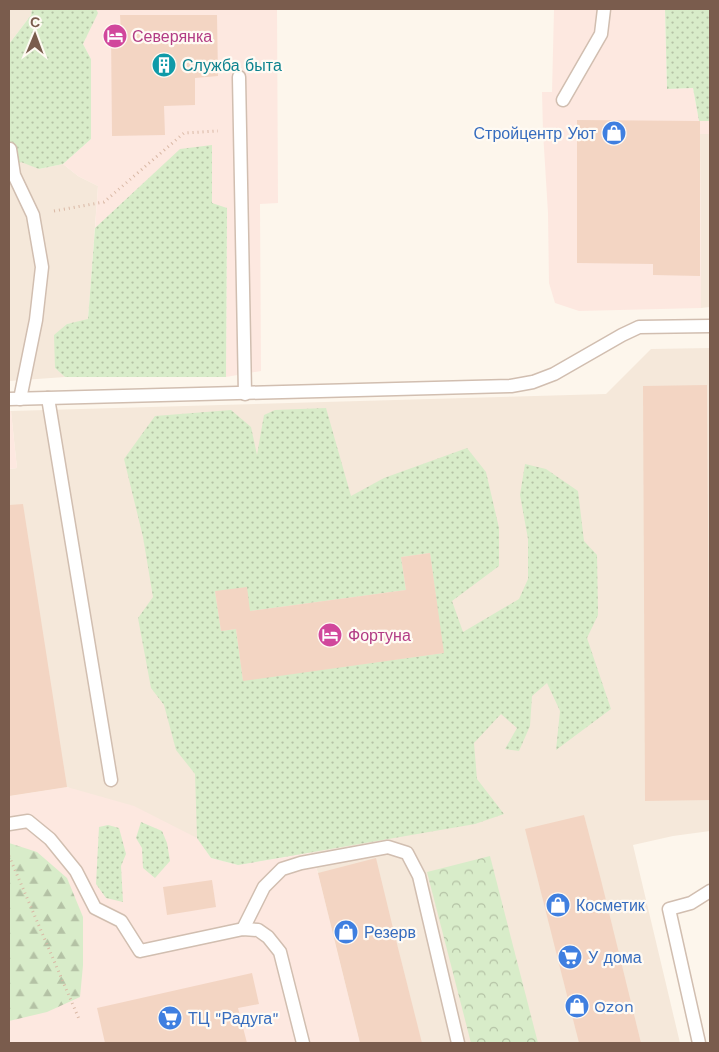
<svg xmlns="http://www.w3.org/2000/svg" width="719" height="1052" font-family="'Work Sans',sans-serif">
<style>
.residential{fill:#f5e8da}
.commercial{fill:#fde8e0}
.grass{fill:url(#grass-dots);fill-rule:evenodd}
.forest{fill:url(#forest-firs)}
.park{fill:url(#park-crowns)}
.building{fill:#f3d5c3}
.lines{fill:none;stroke-linecap:round;stroke-linejoin:round}
.service-casing{stroke:#d1beb0;stroke-width:15}
.path{stroke:#d9b8a5;stroke-width:3;stroke-dasharray:1 4;stroke-linecap:butt}
.service{stroke:#fff;stroke-width:12}
.labels{text-anchor:middle;dominant-baseline:central;stroke-width:4.5;stroke-linejoin:round;paint-order:stroke}
.hotel-label{font-size:16px;fill:#b23c85;stroke:#fffaf3;text-anchor:start}
.culture-label{font-size:16px;fill:#0d838f;stroke:#fffaf3;text-anchor:start}
.shop-label{font-size:16px;fill:#366cbe;stroke:#fffaf3;text-anchor:start}
</style>
<defs>
<pattern id="grass-dots" width="8" height="8" patternUnits="userSpaceOnUse" patternTransform="scale(1.25)"><rect width="8" height="8" fill="#d8ecc9"/><path d="M2 2h.1M6 6h.1" fill="none" stroke="#b4c2a5" stroke-width="1.8" stroke-linecap="round"/></pattern>
<pattern id="forest-firs" width="22" height="20" patternUnits="userSpaceOnUse" patternTransform="scale(1.25)"><rect width="22" height="20" fill="#d8ecc9"/><path d="M5 1l3.5 6h-7zM16 11l3.5 6h-7z" fill="#b4c2a5"/></pattern>
<pattern id="park-crowns" width="20" height="18" patternUnits="userSpaceOnUse" patternTransform="scale(1.25)"><rect width="20" height="18" fill="#d8ecc9"/><path d="M2 6a3 3 0 1 1 6 0M12 15a3 3 0 1 1 6 0" fill="none" stroke="#b4c2a5"/></pattern>
</defs>
<rect width="100%" height="100%" fill="#fdf6ec"/>
<g class="residential">
<polygon points="9,9 32,9 31,15 9,44"/>
<polygon points="700,134 710,134 710,307 701,308"/>
<polygon points="21,161 39,169 63,164 78,176 98,186 88,320 67,324 55,368 65,377 9,381 9,172"/>
<polygon points="710,348 710,831 673,836 633,845 680,1043 360,1043 318,873 311,853 238,865 67,787 9,796 9,469 17,468 11,411 606,394 651,349"/>
</g>
<g class="commercial">
<polygon points="96,9 277,9 278,203 260,204 261,371 226,377 227,209 212,203 180,150 95,228 98,186 78,176 63,164 91,139 91,59 83,44 97,13"/>
<polygon points="554,9 665,9 667,89 693,88 699,121 710,121 710,134 700,134 701,308 579,311 555,303 549,283 548,213 543,132 542,92 552,92"/>
<polygon points="9,411 11,411 17,468 9,469"/>
<polygon points="67,787 134,806 197,838 211,858 238,865 311,853 318,873 360,1043 9,1043 9,796"/>
</g>
<g class="grass">
<polygon points="32,9 96,9 98,13 83,44 91,59 91,139 63,164 39,169 21,162 9,172 9,44 31,15"/>
<polygon points="665,9 710,9 710,121 699,121 693,88 667,89"/>
<polygon points="212,145 212,203 227,208 226,377 65,377 55,368 54,335 67,324 88,319 95,228 180,149"/>
<path d="M326,408l25,88 33,-18 83,-30 19,24 13,56v38l-47,35 11,31 56,-33 9,-20v-40l-8,-44 5,-31 21,5 32,22 6,50 13,14 1,60 -11,23 24,71 -55,41 4,-39 -13,-28 -15,13 -2,30 -11,25 -14,-2 12,-21 -16,-14 -27,29 3,36 27,35 -29,10 -237,41 -27,-7 -14,-20 -2,-64 -19,-24 -12,-45 -13,-17 -13,-70 15,-21 -10,-60 -19,-78 31,-43 76,-6 20,17 6,28 7,-40 11,-5zM430,553l13,100 -200,27 -7,-51 -15,2 -6,-40 35,20 156,-21 -5,-33z"/>
<polygon points="141,822 162,831 167,843 170,861 155,878 143,868 142,848 136,838"/>
<polygon points="108,825 119,828 126,854 121,866 123,902 106,898 96,884 99,827"/>
</g>
<polygon class="forest" points="9,843 37,852 67,878 83,917 83,965 80,997 47,1012 9,1021"/>
<polygon class="park" points="490,856 538,1043 471,1043 427,872"/>
<g class="building">
<polygon points="120,15 217,15 218,76 195,78 195,105 164,106 165,135 112,136 111,32 121,32"/>
<polygon points="577,120 700,121 700,276 653,275 653,264 577,263"/>
<polygon points="707,385 710,800 645,801 643,386"/>
<polygon points="23,504 67,787 9,796 9,505"/>
<polygon points="430,553 444,653 243,681 236,629 221,631 215,591 247,587 250,611 406,590 401,557"/>
<polygon points="584,815 601,880 641,1043 579,1043 525,829"/>
<polygon points="376,858 392,924 422,1043 360,1043 318,873"/>
<polygon points="212,880 216,907 167,915 163,887"/>
<polygon points="252,973 259,1004 238,1008 247,1043 105,1043 97,1008"/>
</g>
<g class="lines">
<defs>
<g id="service">
<polyline points="239,77 245,394"/>
<polyline points="563,100 601,34 604,9"/>
<polyline points="10,149 14,175 33,215 42,267 36,320 20,399"/>
<polyline points="48,398 111,780"/>
<polyline points="9,399 511,386 533,382 554,374 622,335 639,327 710,326"/>
<polyline points="9,824 28,821 50,839 76,871 95,908 121,921 140,951 243,929 258,930 268,937 280,952 303,1043"/>
<polyline points="243,929 264,887 282,869 301,863 388,847 407,853 419,876 458,1043"/>
<polyline points="699,1043 669,909 691,903 710,891"/>
</g>
</defs>
<use href="#service" class="service-casing"/>
<g class="path">
<polyline points="54,211 104,202 184,133 218,131"/>
<polyline points="9,856 79,1019"/>
</g>
<use href="#service" class="service"/>
</g>
<defs>
<symbol id="hotel-disc" viewBox="-11 -11 22 22"><circle r="9.5" fill="#d1479c" stroke="#fffaf3"/><path d="M-6-4.5h1.5V1H6V5H4.5V3h-9V5H-6ZM-4 0a1.8 1.8 0 1 1 3.6 0ZM.5 0V-2.5h3Q6-2.5 6 0Z" fill="#fff"/></symbol>
<symbol id="building-disc" viewBox="-11 -11 22 22"><circle r="9.5" fill="#0f9aa8" stroke="#fffaf3"/><path d="M-4-6H4V6H1V3H-1V6H-4ZM-2.5-4.3h1.7v1.8h-1.7ZM.8-4.3h1.7v1.8H.8ZM-2.5-1h1.7V.8h-1.7ZM.8-1h1.7V.8H.8Z" fill="#fff"/></symbol>
<symbol id="shop-disc" viewBox="-11 -11 22 22"><circle r="9.5" fill="#3f7fe0" stroke="#fffaf3"/><path d="M-5-2.5h2.3a2.7 3.5 0 0 1 5.4 0H5L5.5 6h-11ZM-1.5-2.5h3a1.5 2.3 0 0 0-3 0Z" fill="#fff"/></symbol>
<symbol id="supermarket-disc" viewBox="-11 -11 22 22"><circle r="9.5" fill="#3f7fe0" stroke="#fffaf3"/><path d="M-6-5.5h2.5l.6 2H6L4.5 2H-2.5L-4.4-4H-6ZM-1.5 3.2a1.3 1.3 0 1 0 .1 0ZM3 3.2a1.3 1.3 0 1 0 .1 0Z" fill="#fff"/></symbol>
</defs>
<g fill-rule="evenodd">
<use href="#hotel-disc" x="101" y="22" width="28" height="28"/>
<use href="#building-disc" x="150" y="51" width="28" height="28"/>
<use href="#shop-disc" x="600" y="119" width="28" height="28"/>
<use href="#hotel-disc" x="316" y="621" width="28" height="28"/>
<use href="#shop-disc" x="544" y="891" width="28" height="28"/>
<use href="#shop-disc" x="332" y="918" width="28" height="28"/>
<use href="#supermarket-disc" x="556" y="943" width="28" height="28"/>
<use href="#shop-disc" x="563" y="992" width="28" height="28"/>
<use href="#supermarket-disc" x="156" y="1004" width="28" height="28"/>
</g>
<g class="labels">
<g class="hotel-label">
<text x="132" y="36">Северянка</text>
<text x="348" y="635">Фортуна</text>
</g>
<g class="culture-label">
<text x="182" y="65">Служба быта</text>
</g>
<g class="shop-label">
<text x="596" y="133" text-anchor="end">Стройцентр Уют</text>
<text x="576" y="905">Косметик</text>
<text x="364" y="932">Резерв</text>
<text x="588" y="957">У дома</text>
<text x="594" y="1006">Ozon</text>
<text x="188" y="1018">ТЦ "Радуга"</text>
</g>
</g>
<rect width="719" height="1052" fill="none" stroke="#7a5c4d" stroke-width="20"/>
<g transform="translate(35 35) rotate(1)" stroke="#fffaf3" stroke-width="4" paint-order="stroke">
<path d="M0-4L9 19L0 12L-9 19Z" fill="#7a5c4d"/>
<text y="-8" font-size="14" font-weight="bold" text-anchor="middle" fill="#7a5c4d">С</text>
</g>
</svg>
